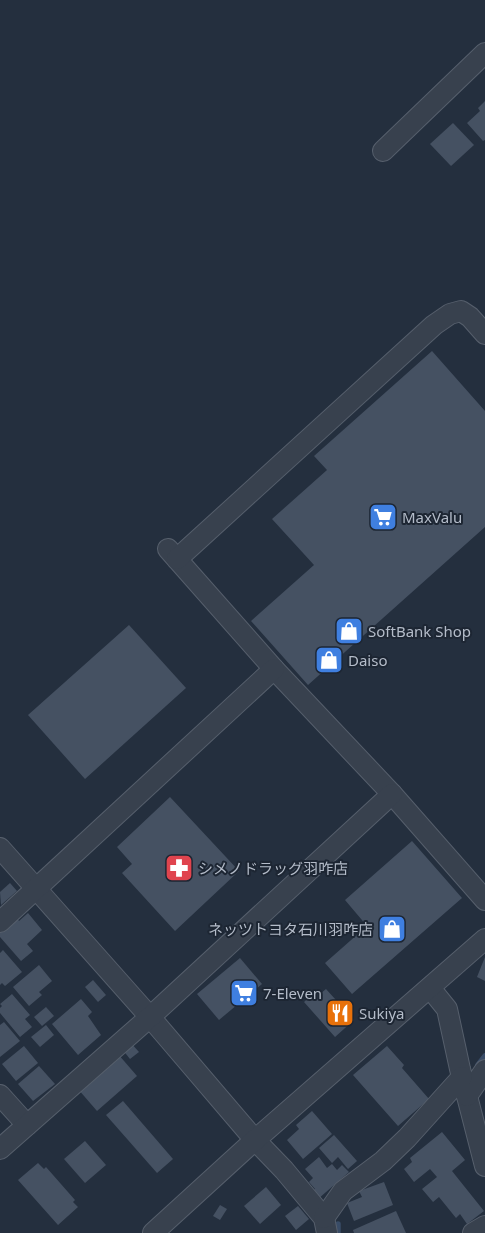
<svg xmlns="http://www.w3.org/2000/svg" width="485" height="1233" font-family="'Noto Sans','Noto Sans JP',sans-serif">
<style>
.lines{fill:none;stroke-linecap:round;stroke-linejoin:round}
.stream{stroke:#394c67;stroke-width:5.5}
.building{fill:#455162}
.minor-casing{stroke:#565f6c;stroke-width:22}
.minor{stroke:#38414e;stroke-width:20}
.labels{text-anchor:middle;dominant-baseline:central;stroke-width:4;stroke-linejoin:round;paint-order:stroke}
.poi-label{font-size:15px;fill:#b4bcc9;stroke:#1d2633;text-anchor:start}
</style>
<rect width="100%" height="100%" fill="#242f3e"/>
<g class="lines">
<g class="stream">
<polyline points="478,1065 485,1056"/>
<polyline points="338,1224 338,1233"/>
</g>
</g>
<g class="building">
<polygon points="485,101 485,140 483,141 467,123 480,111 478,108"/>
<polygon points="453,123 474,145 451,166 430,144"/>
<polygon points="432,351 485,411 485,527 308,685 251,621 314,565 272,519 327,470 314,456"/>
<polygon points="129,625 186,688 85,779 28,715"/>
<polygon points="170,797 239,871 175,931 122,873 132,864 117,847"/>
<polygon points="412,841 462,898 352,994 325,963 367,926 345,900"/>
<polygon points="10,883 17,891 1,905 0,892"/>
<polygon points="28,913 42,930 27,944 33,951 21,961 0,937 0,930 17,918 19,921"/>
<polygon points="3,950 22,972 5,986 2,983 0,985 0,953"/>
<polygon points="485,957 485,981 477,977"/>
<polygon points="240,958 262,984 219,1020 197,994"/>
<polygon points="39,965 52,981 39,992 42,995 29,1006 13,987"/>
<polygon points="93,980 106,995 98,1002 85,987"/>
<polygon points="326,989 354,1020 335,1037 304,1002 317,990 320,994"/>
<polygon points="12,994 30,1015 25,1019 32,1027 20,1037 0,1013 0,1008 2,1006 0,1004"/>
<polygon points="81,999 92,1012 88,1016 101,1035 78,1055 52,1024"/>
<polygon points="46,1007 54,1016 42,1026 34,1017"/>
<polygon points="4,1022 20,1041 0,1057 0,1025"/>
<polygon points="46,1025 54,1035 40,1047 31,1037"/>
<polygon points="130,1042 139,1052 130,1059 122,1049"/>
<polygon points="24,1046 38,1063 16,1081 2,1064"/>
<polygon points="387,1046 404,1065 402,1068 429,1099 398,1126 353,1075"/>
<polygon points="118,1054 137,1076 97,1111 78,1089"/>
<polygon points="39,1066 55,1084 33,1101 18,1084"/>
<polygon points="123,1101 173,1159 157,1173 106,1115"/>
<polygon points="312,1111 332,1134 303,1159 287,1140 299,1129 296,1125"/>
<polygon points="442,1132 465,1160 452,1171 484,1211 467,1224 460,1214 456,1218 439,1197 433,1202 422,1189 437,1177 430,1169 414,1182 404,1169 412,1162 410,1158"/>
<polygon points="334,1135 357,1161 348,1169 338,1157 332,1163 319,1148"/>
<polygon points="85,1141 106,1165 85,1183 64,1159"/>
<polygon points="319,1157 327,1168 332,1164 337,1170 342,1165 349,1172 318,1199 311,1192 315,1189 309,1182 313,1178 305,1169"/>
<polygon points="38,1163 44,1169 46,1167 75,1200 73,1202 78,1207 58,1225 18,1180"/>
<polygon points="384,1182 393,1205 354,1221 347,1203 362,1197 359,1191"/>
<polygon points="266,1187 281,1205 260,1224 244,1206"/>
<polygon points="220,1205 227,1209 220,1220 213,1216"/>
<polygon points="298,1206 309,1219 296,1230 285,1216"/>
<polygon points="396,1211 406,1233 354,1233 353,1230"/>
</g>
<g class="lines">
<defs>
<g id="minor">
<polyline points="383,151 485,53"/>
<polyline points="168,549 274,669 392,794 485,900"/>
<polyline points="177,559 434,325 450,314 461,311 470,317 485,334"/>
<polyline points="0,848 150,1017 255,1140 284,1170 324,1218 327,1233"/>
<polyline points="0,922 274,669"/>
<polyline points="430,988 447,1009 460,1069 485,1166"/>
<polyline points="0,1095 27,1125"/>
<polyline points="467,1096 485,1070"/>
<polyline points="0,1149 150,1017 392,794"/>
<polyline points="324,1218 343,1191 383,1161 407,1138 462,1077"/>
<polyline points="153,1233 255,1140 485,939"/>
<polyline points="473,1233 485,1226"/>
</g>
</defs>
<use href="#minor" class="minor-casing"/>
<use href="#minor" class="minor"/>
</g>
<defs>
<symbol id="supermarket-square" viewBox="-11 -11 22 22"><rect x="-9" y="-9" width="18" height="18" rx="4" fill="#3f7fe0" stroke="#1d2633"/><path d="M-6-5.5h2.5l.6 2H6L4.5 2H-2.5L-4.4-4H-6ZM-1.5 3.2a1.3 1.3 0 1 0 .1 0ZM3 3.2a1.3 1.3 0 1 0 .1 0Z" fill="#fff"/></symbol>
<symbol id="shop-square" viewBox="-11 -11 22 22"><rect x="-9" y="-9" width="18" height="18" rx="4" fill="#3f7fe0" stroke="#1d2633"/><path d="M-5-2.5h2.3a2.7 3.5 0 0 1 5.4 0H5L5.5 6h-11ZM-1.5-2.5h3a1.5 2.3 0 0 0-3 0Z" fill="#fff"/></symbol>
<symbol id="pharmacy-square" viewBox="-11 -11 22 22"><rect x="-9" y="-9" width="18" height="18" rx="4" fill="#e0444e" stroke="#1d2633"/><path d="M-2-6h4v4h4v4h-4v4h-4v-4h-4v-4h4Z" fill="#fff"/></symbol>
<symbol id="restaurant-square" viewBox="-11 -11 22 22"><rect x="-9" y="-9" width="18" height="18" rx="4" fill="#e8710a" stroke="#1d2633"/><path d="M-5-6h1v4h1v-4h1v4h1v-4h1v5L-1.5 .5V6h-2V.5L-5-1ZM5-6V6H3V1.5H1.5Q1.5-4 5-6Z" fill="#fff"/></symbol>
</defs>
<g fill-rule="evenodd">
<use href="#supermarket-square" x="367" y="501" width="32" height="32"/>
<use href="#shop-square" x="333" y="615" width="32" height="32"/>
<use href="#shop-square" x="313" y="644" width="32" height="32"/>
<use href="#pharmacy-square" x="163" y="852" width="32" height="32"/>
<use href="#shop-square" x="376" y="913" width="32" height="32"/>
<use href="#supermarket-square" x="228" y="977" width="32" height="32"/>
<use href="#restaurant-square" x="324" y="997" width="32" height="32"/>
</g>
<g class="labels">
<g class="poi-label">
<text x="402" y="517">MaxValu</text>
<text x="368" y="631">SoftBank Shop</text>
<text x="348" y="660">Daiso</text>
<text x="198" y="868">シメノドラッグ羽咋店</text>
<text x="373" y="929" text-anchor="end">ネッツトヨタ石川羽咋店</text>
<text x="263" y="993">7-Eleven</text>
<text x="359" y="1013">Sukiya</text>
</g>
</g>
</svg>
